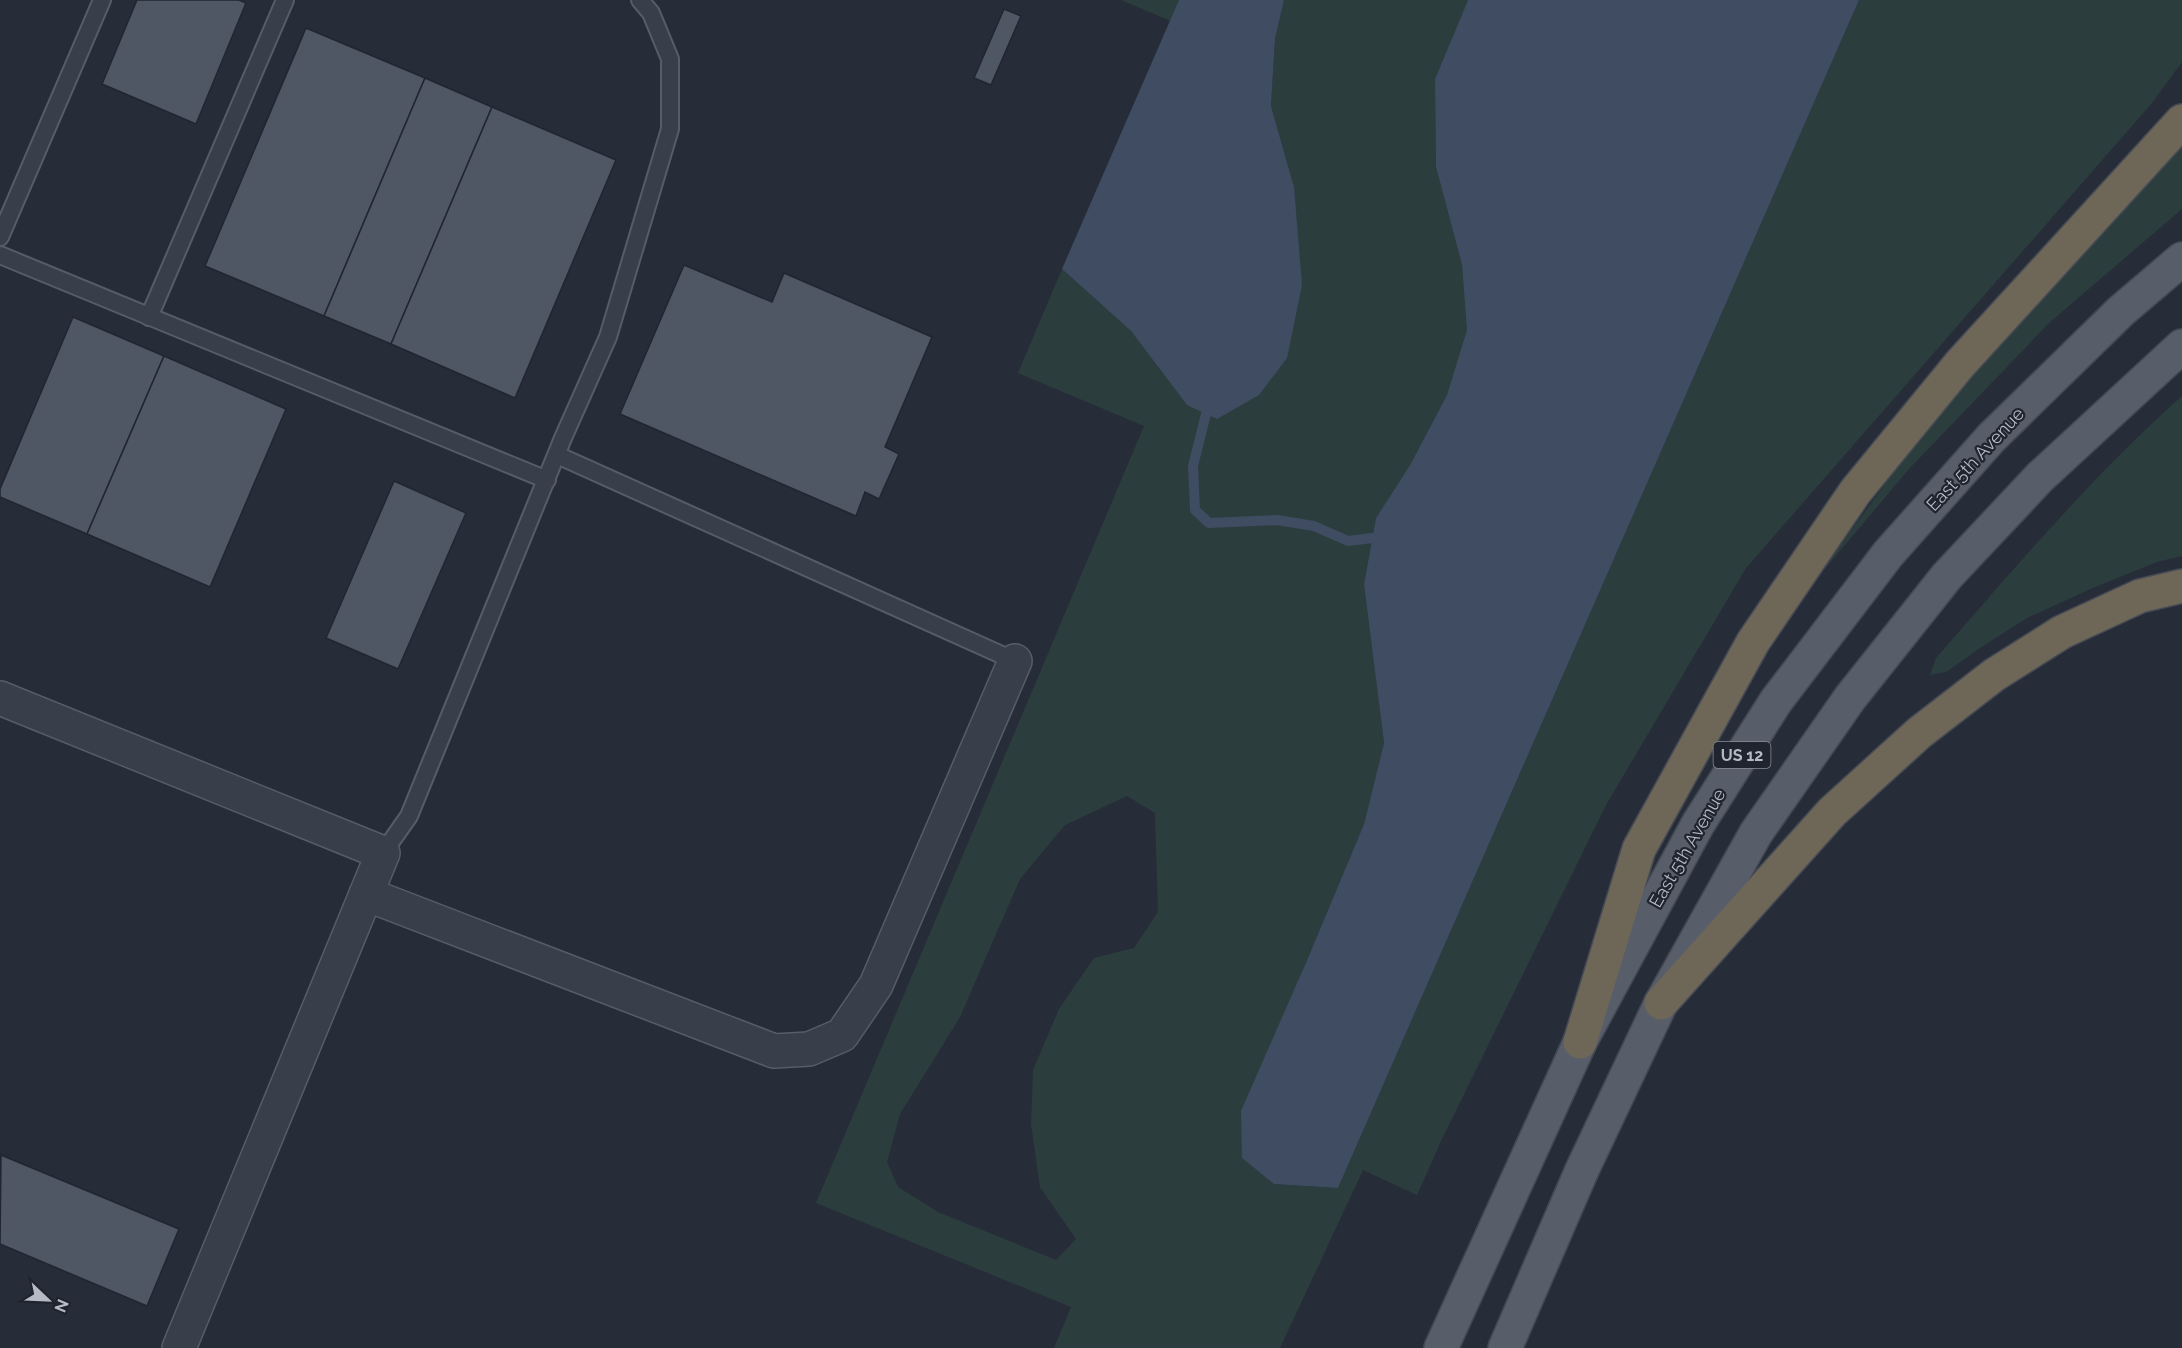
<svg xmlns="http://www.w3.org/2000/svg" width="2182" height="1348" font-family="Raleway,sans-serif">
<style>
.green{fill:#2c3d3e;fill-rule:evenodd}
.water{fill:#404c62}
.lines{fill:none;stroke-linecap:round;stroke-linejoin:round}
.stream{stroke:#404c62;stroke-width:10}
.building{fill:#4f5764;stroke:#212630;stroke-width:1.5}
.lane-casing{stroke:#575d67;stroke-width:20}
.street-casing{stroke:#575d67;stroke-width:36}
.primary-casing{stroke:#424852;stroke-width:36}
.highway-casing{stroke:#454a54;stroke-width:36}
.lane{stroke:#393f4a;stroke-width:16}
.street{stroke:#393f4a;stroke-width:33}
.primary{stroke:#585e69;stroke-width:33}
.highway{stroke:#6e6758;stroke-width:33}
.labels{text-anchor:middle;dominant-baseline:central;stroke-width:4.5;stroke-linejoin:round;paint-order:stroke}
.shield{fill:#1f242e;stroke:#888d98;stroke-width:1.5}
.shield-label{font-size:16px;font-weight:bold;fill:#b5bac5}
.street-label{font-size:18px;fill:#b5bac5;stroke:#1f242e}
</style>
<rect width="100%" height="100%" fill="#262d39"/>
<g class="green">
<polygon points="1121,0 1179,0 1171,21"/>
<path d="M1284,0h184l-33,79 1,88 26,98 6,65 -21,65 -37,70 -34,53 -12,66 20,159 -20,81 -59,141 -63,193 32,26 64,4 521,-1188h323v62l-30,41 -406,465 -140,237 -164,334 -25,56 -54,-25 -83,178h-226l17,-41 -255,-104 328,-777 -126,-53 44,-104 69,62 56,74 107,-218 -23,-81 4,-67zM1127,796l28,17 3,99 -24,36 -40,10 -35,51 -26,61 -2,54 9,63 36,52 -20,21 -118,-48 -40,-25 -11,-25 13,-48 60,-97 60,-138 45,-54z"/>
<polygon points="2182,144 2182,209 2049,323 1909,469 1812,584 1926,428"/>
<path d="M2182,396v160l-25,6 -62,25 -68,31 -44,28 -37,26 -16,3 6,-17c79,-90 156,-182 246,-262z"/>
</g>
<g class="water">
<polygon points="1179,0 1284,0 1275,39 1271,106 1294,187 1302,285 1287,358 1259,395 1217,419 1187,405 1131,331 1062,269"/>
<polygon points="1468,0 1859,0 1338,1188 1274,1184 1242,1158 1241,1111 1305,965 1364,824 1384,743 1364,584 1376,518 1410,465 1447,395 1467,330 1462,265 1436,167 1435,79"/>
</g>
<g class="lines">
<polyline class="stream" points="1206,414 1193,466 1195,510 1209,523 1277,520 1314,526 1348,541 1372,538"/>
</g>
<g class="building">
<polygon points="137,0 239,0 246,3 196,124 102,84"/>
<polygon points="1004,9 1021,16 991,85 974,78"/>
<polygon points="306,28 425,78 324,316 205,266"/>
<polygon points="425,78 492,107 391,344 324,316"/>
<polygon points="492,107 616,160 515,398 391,344"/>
<polygon points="684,265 772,302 784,273 932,337 885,447 899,454 879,499 865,492 856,516 620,414"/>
<polygon points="73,317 164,356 87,534 0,497 0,489"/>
<polygon points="164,356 286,409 210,587 87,534"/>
<polygon points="394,481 466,513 398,669 326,638"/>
<polygon points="1,1155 179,1229 147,1306 0,1244"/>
</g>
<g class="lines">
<defs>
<g id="lane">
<polyline points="0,237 102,0"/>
<polyline points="0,255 547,480"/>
<polyline points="149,317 285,0"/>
<polyline points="557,455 1015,661"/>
<polyline points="383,853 409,816 563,438 608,337 670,129 670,59 651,13 640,0"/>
</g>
<g id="street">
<polyline points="0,698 383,853 179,1348"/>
<polyline points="366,894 774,1051 809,1049 842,1035 876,985 1015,661"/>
</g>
<g id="primary">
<polyline points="1441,1348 1580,1042 1698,824 1776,701 1888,554 1991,438 2121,311 2182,259"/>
<polyline points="1505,1348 1582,1170 1661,1003 1756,833 1850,698 1947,576 2040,477 2182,346"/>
</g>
<g id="highway">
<polyline points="1661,1003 1832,812 1919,733 1994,675 2062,632 2140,596 2182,586"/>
<polyline points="1580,1042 1639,849 1753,642 1855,492 1960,364 2182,121"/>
</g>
</defs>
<use href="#lane" class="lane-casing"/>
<use href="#street" class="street-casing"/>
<use href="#primary" class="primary-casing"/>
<use href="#highway" class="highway-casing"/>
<use href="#lane" class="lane"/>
<use href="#street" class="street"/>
<use href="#primary" class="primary"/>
<use href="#highway" class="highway"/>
</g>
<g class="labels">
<rect class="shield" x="1713.5" y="742" width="57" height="26" rx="4.5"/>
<g class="shield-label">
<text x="1742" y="755">US 12</text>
</g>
<g class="street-label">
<text transform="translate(1975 459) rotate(-47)">East 5th Avenue</text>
<text transform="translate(1687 848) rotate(-60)">East 5th Avenue</text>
</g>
</g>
<g transform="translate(48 1300) rotate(113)" stroke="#1f242e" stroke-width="4.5" paint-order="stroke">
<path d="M0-4.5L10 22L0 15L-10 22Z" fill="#b5bac5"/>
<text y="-9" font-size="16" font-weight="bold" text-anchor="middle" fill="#b5bac5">N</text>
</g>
</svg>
